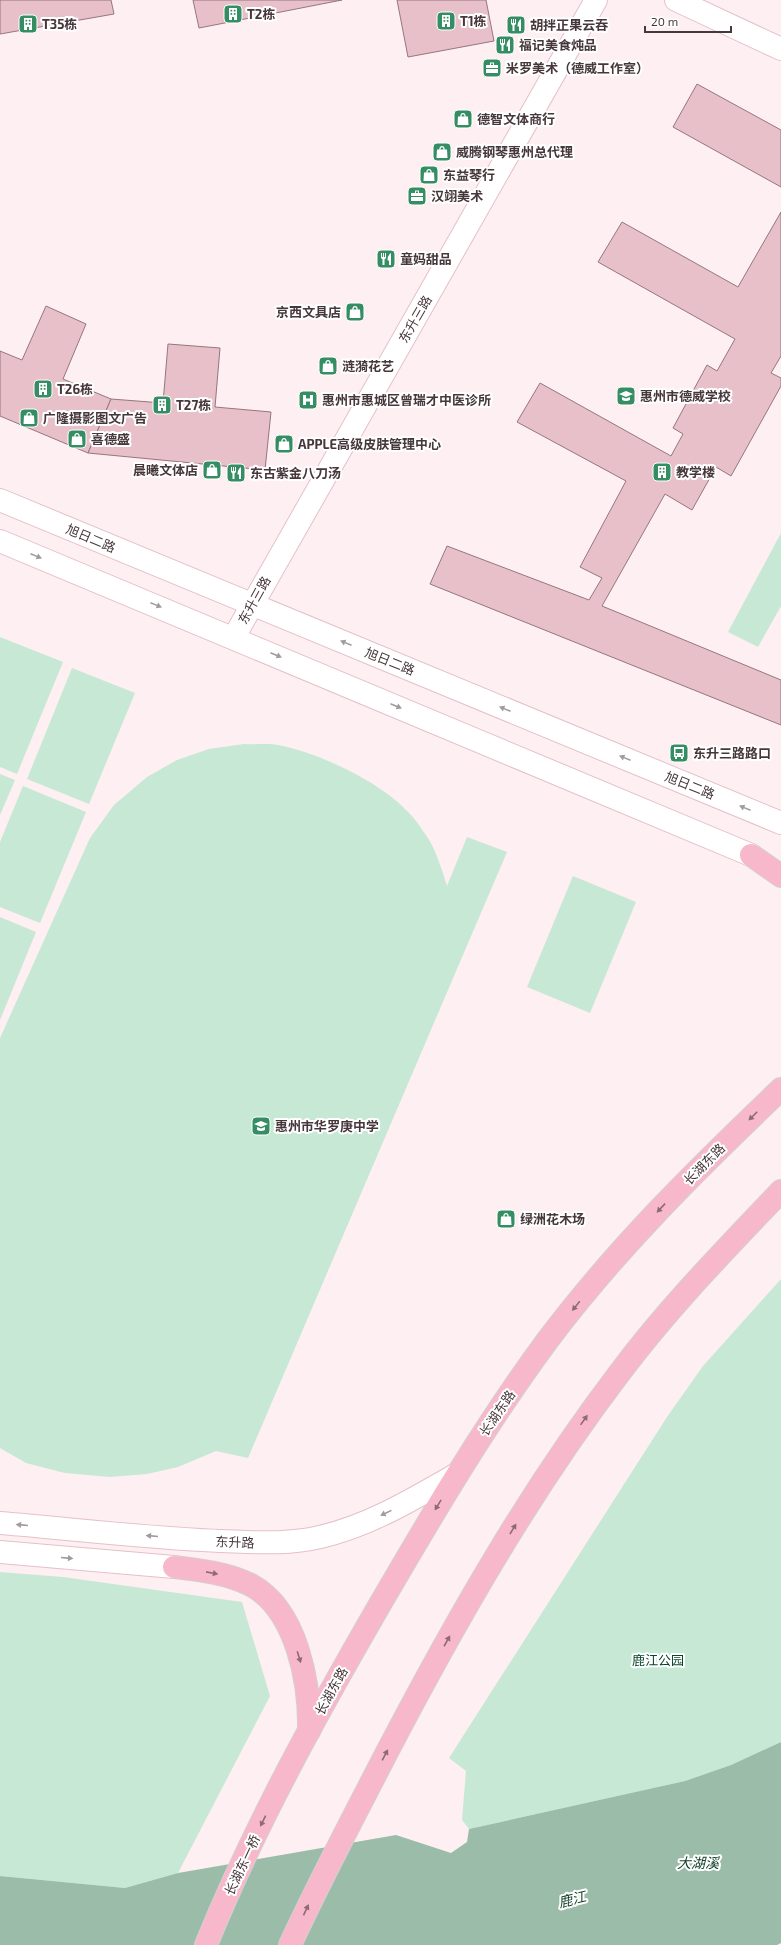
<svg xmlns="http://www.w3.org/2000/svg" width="781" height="1945" font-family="'Exo 2','Noto Sans SC',sans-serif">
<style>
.green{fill:#c7e8d4}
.water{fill:#9bbca8}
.building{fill:#e7c0ca;stroke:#96767e}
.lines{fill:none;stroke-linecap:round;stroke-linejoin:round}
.minor-casing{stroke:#e4c1c9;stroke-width:24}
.major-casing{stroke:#d3cfd0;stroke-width:24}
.minor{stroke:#fff;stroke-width:22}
.major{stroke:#f8b8cc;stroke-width:22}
.oneway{fill:#a29b9d}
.oneway2{fill:#8d6b75}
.labels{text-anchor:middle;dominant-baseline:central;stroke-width:4;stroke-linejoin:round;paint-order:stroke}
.poi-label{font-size:13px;font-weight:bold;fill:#46373b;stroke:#fff;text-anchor:start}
.street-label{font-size:13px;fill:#46373b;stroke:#fff}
.park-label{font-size:13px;fill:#07452b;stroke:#fff}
.water-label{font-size:14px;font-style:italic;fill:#0f3b26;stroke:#fff}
</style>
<rect width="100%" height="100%" fill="#feeff2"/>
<g class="green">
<polygon points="781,533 781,606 758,647 728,632"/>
<polygon points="0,637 63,662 17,774 0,767"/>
<polygon points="72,668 135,693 89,804 27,779"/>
<path d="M244,744c11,1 23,-1 34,1 39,7 100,36 127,64 9,8 16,19 23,29 9,15 14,32 19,48l20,-49 40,15 -259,606 -32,-7 -38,16 -31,7 -37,3 -45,-4 -39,-10 -26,-15v-410l90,-200 24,-33 33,-28 30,-17 32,-11z"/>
<polygon points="0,774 15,780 0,815"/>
<polygon points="23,786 86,812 40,923 0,907 0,842"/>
<polygon points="573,876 636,902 590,1013 527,987"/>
<polygon points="0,917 36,932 0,1020"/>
<polygon points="781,1279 781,1742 731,1765 685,1781 469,1829 462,1820 466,1771 449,1758 667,1417 703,1366"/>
<polygon points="0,1572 63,1577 242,1602 270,1696 178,1873 125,1888 0,1876"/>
</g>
<polygon class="water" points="781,1742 781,1943 777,1945 0,1945 0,1876 125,1888 178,1873 396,1835 451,1853 467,1842 469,1829 685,1781 731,1765"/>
<g class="building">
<polygon points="0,0 111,0 114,14 0,34"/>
<polygon points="193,0 342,0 199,28"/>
<polygon points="397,0 486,0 494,41 408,57"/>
<polygon points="697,84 781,130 781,187 673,127"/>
<polygon points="781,212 781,356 771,373 781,378 781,386 731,476 716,467 692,510 665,494 602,606 781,680 781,725 430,584 447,546 589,600 602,578 580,567 626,481 517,422 540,383 671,456 683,434 673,428 707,365 717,371 735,339 598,262 622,222 738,287"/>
<polygon points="46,306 86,324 63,379 111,399 88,453 0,416 0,351 22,360"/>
<polygon points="168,344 220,348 215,407 271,412 265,470 88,453 111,399 163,403"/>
</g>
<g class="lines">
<defs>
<g id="minor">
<polyline points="676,0 781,49"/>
<polyline points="0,500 781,823"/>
<polyline points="0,541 751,855"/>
<polyline points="234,637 596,0"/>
<path d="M0,1523c73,6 147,15 220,18 33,1 67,4 100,-4 49,-11 93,-38 137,-63"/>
<polyline points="0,1552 174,1567"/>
</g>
<g id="major">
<polyline points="751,855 781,876"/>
<path d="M174,1567c26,3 53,6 77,18 46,25 59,98 58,146"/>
<path d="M206,1945c48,-118 110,-230 173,-339 53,-91 106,-181 168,-265 69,-92 151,-173 234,-252"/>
<path d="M290,1945c30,-65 63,-127 96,-191 69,-132 144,-264 235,-383 48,-64 104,-121 160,-180"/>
</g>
</defs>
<use href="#minor" class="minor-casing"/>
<use href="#major" class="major-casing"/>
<use href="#minor" class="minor"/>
<use href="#major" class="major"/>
</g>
<defs><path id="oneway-solid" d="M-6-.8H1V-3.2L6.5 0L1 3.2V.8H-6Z"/></defs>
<g class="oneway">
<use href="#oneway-solid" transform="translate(36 556) rotate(22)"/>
<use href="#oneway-solid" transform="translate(156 605) rotate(22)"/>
<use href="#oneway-solid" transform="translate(346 643) rotate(-158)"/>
<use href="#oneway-solid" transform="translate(276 655) rotate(23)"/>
<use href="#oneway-solid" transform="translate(396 706) rotate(23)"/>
<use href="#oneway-solid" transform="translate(505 709) rotate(-158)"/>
<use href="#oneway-solid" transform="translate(625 758) rotate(-158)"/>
<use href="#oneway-solid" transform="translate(745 808) rotate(-158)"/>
<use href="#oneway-solid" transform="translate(386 1513) rotate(154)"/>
<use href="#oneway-solid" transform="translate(22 1525) rotate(-175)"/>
<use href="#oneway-solid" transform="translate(152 1536) rotate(-175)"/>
<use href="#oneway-solid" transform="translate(67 1558) rotate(5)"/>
</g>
<g class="oneway2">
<use href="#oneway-solid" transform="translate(753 1116) rotate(135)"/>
<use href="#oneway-solid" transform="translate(661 1208) rotate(133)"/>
<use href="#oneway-solid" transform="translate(576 1306) rotate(129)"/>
<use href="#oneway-solid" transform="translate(584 1420) rotate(-55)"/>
<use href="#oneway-solid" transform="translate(438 1505) rotate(121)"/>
<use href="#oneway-solid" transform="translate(513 1529) rotate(-59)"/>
<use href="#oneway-solid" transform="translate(212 1573) rotate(11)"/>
<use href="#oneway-solid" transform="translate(447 1641) rotate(-61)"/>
<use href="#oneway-solid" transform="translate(299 1657) rotate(73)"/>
<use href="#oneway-solid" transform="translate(385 1755) rotate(-62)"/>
<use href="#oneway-solid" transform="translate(263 1821) rotate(116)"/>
<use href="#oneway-solid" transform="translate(306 1910) rotate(-65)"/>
</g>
<defs>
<symbol id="building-square" viewBox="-11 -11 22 22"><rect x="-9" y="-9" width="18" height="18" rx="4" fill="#358e63" stroke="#fff"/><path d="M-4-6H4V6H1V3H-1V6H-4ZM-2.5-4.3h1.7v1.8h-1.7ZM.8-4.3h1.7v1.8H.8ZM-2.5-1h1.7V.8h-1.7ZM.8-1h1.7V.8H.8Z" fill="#fff"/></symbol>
<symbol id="restaurant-square" viewBox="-11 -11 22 22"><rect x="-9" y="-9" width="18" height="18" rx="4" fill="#358e63" stroke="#fff"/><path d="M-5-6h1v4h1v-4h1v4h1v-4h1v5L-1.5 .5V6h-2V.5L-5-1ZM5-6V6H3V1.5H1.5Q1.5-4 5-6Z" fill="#fff"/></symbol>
<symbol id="office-square" viewBox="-11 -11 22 22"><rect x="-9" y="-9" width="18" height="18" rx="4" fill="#358e63" stroke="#fff"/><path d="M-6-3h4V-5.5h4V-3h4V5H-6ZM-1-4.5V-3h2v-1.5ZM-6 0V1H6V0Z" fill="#fff"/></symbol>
<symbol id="shop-square" viewBox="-11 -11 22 22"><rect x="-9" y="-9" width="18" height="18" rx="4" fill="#358e63" stroke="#fff"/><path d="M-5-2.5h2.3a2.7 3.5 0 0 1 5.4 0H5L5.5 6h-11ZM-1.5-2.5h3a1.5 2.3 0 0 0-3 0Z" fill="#fff"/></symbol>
<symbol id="school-square" viewBox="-11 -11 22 22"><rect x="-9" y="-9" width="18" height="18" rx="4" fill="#358e63" stroke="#fff"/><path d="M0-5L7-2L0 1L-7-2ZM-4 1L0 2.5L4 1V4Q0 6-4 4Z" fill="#fff"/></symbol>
<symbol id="hospital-square" viewBox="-11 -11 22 22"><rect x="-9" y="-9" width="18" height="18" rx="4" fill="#358e63" stroke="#fff"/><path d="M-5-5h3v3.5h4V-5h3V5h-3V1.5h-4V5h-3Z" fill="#fff"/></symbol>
<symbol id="bus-square" viewBox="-11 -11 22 22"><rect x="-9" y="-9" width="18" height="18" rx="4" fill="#358e63" stroke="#fff"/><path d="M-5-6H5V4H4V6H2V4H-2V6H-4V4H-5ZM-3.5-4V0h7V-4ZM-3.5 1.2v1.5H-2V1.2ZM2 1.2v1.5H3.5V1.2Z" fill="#fff"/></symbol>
</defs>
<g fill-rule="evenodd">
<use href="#building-square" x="222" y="3" width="22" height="22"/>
<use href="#building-square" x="435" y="10" width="22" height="22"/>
<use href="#building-square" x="17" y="13" width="22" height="22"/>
<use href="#restaurant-square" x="505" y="14" width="22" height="22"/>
<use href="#restaurant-square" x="494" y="34" width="22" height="22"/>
<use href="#office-square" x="481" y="57" width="22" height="22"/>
<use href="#shop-square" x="452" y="108" width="22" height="22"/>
<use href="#shop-square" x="431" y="141" width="22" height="22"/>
<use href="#shop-square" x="418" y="164" width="22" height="22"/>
<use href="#office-square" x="406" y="185" width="22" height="22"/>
<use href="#restaurant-square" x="375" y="248" width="22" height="22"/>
<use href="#shop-square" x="344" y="301" width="22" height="22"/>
<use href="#shop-square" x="317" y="355" width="22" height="22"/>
<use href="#building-square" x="32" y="378" width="22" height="22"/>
<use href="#school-square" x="615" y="385" width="22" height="22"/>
<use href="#hospital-square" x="297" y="389" width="22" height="22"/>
<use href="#building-square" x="151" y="394" width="22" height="22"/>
<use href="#shop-square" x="18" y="407" width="22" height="22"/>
<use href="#shop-square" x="66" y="428" width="22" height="22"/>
<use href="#shop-square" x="273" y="433" width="22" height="22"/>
<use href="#shop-square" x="201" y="459" width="22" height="22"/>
<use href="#building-square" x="651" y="461" width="22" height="22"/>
<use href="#restaurant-square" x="225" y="462" width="22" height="22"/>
<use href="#bus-square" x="668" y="742" width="22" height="22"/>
<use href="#school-square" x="250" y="1115" width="22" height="22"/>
<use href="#shop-square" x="495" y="1208" width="22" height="22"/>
</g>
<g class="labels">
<g class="poi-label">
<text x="247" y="14">T2栋</text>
<text x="460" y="21">T1栋</text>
<text x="42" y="24">T35栋</text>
<text x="530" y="25">胡拌正果云吞</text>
<text x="519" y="45">福记美食炖品</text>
<text x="506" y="68">米罗美术（德威工作室）</text>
<text x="477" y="119">德智文体商行</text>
<text x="456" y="152">威腾钢琴惠州总代理</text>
<text x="443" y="175">东益琴行</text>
<text x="431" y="196">汉翊美术</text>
<text x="400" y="259">童妈甜品</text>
<text x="341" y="312" text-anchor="end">京西文具店</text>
<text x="342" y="366">涟漪花艺</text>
<text x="57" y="389">T26栋</text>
<text x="640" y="396">惠州市德威学校</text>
<text x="322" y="400">惠州市惠城区曾瑞才中医诊所</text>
<text x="176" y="405">T27栋</text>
<text x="43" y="418">广隆摄影图文广告</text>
<text x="91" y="439">喜德盛</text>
<text x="298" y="444">APPLE高级皮肤管理中心</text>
<text x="198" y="470" text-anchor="end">晨曦文体店</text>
<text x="676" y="472">教学楼</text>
<text x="250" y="473">东古紫金八刀汤</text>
<text x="693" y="753">东升三路路口</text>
<text x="275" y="1126">惠州市华罗庚中学</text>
<text x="520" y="1219">绿洲花木场</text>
</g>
<g class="street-label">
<text transform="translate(415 319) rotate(-60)">东升三路</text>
<text transform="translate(91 538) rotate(23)">旭日二路</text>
<text transform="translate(254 600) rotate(-61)">东升三路</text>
<text transform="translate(390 661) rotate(22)">旭日二路</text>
<text transform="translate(690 785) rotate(22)">旭日二路</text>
<text transform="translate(704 1164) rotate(-45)">长湖东路</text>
<text transform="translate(497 1413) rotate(-56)">长湖东路</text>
<text transform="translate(235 1542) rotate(2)">东升路</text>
<text transform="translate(331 1691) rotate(-61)">长湖东路</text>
<text transform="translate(242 1865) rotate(-65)">长湖东一桥</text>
</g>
<g class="park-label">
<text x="658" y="1660">鹿江公园</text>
</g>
<g class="water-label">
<text x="698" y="1862">大湖溪</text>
<text transform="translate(572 1899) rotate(-14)">鹿江</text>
</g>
</g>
<path d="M645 26v6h86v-6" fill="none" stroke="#46373b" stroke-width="2"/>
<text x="651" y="26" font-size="12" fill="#46373b" stroke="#ffffff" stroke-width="3" paint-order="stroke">20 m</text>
</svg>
